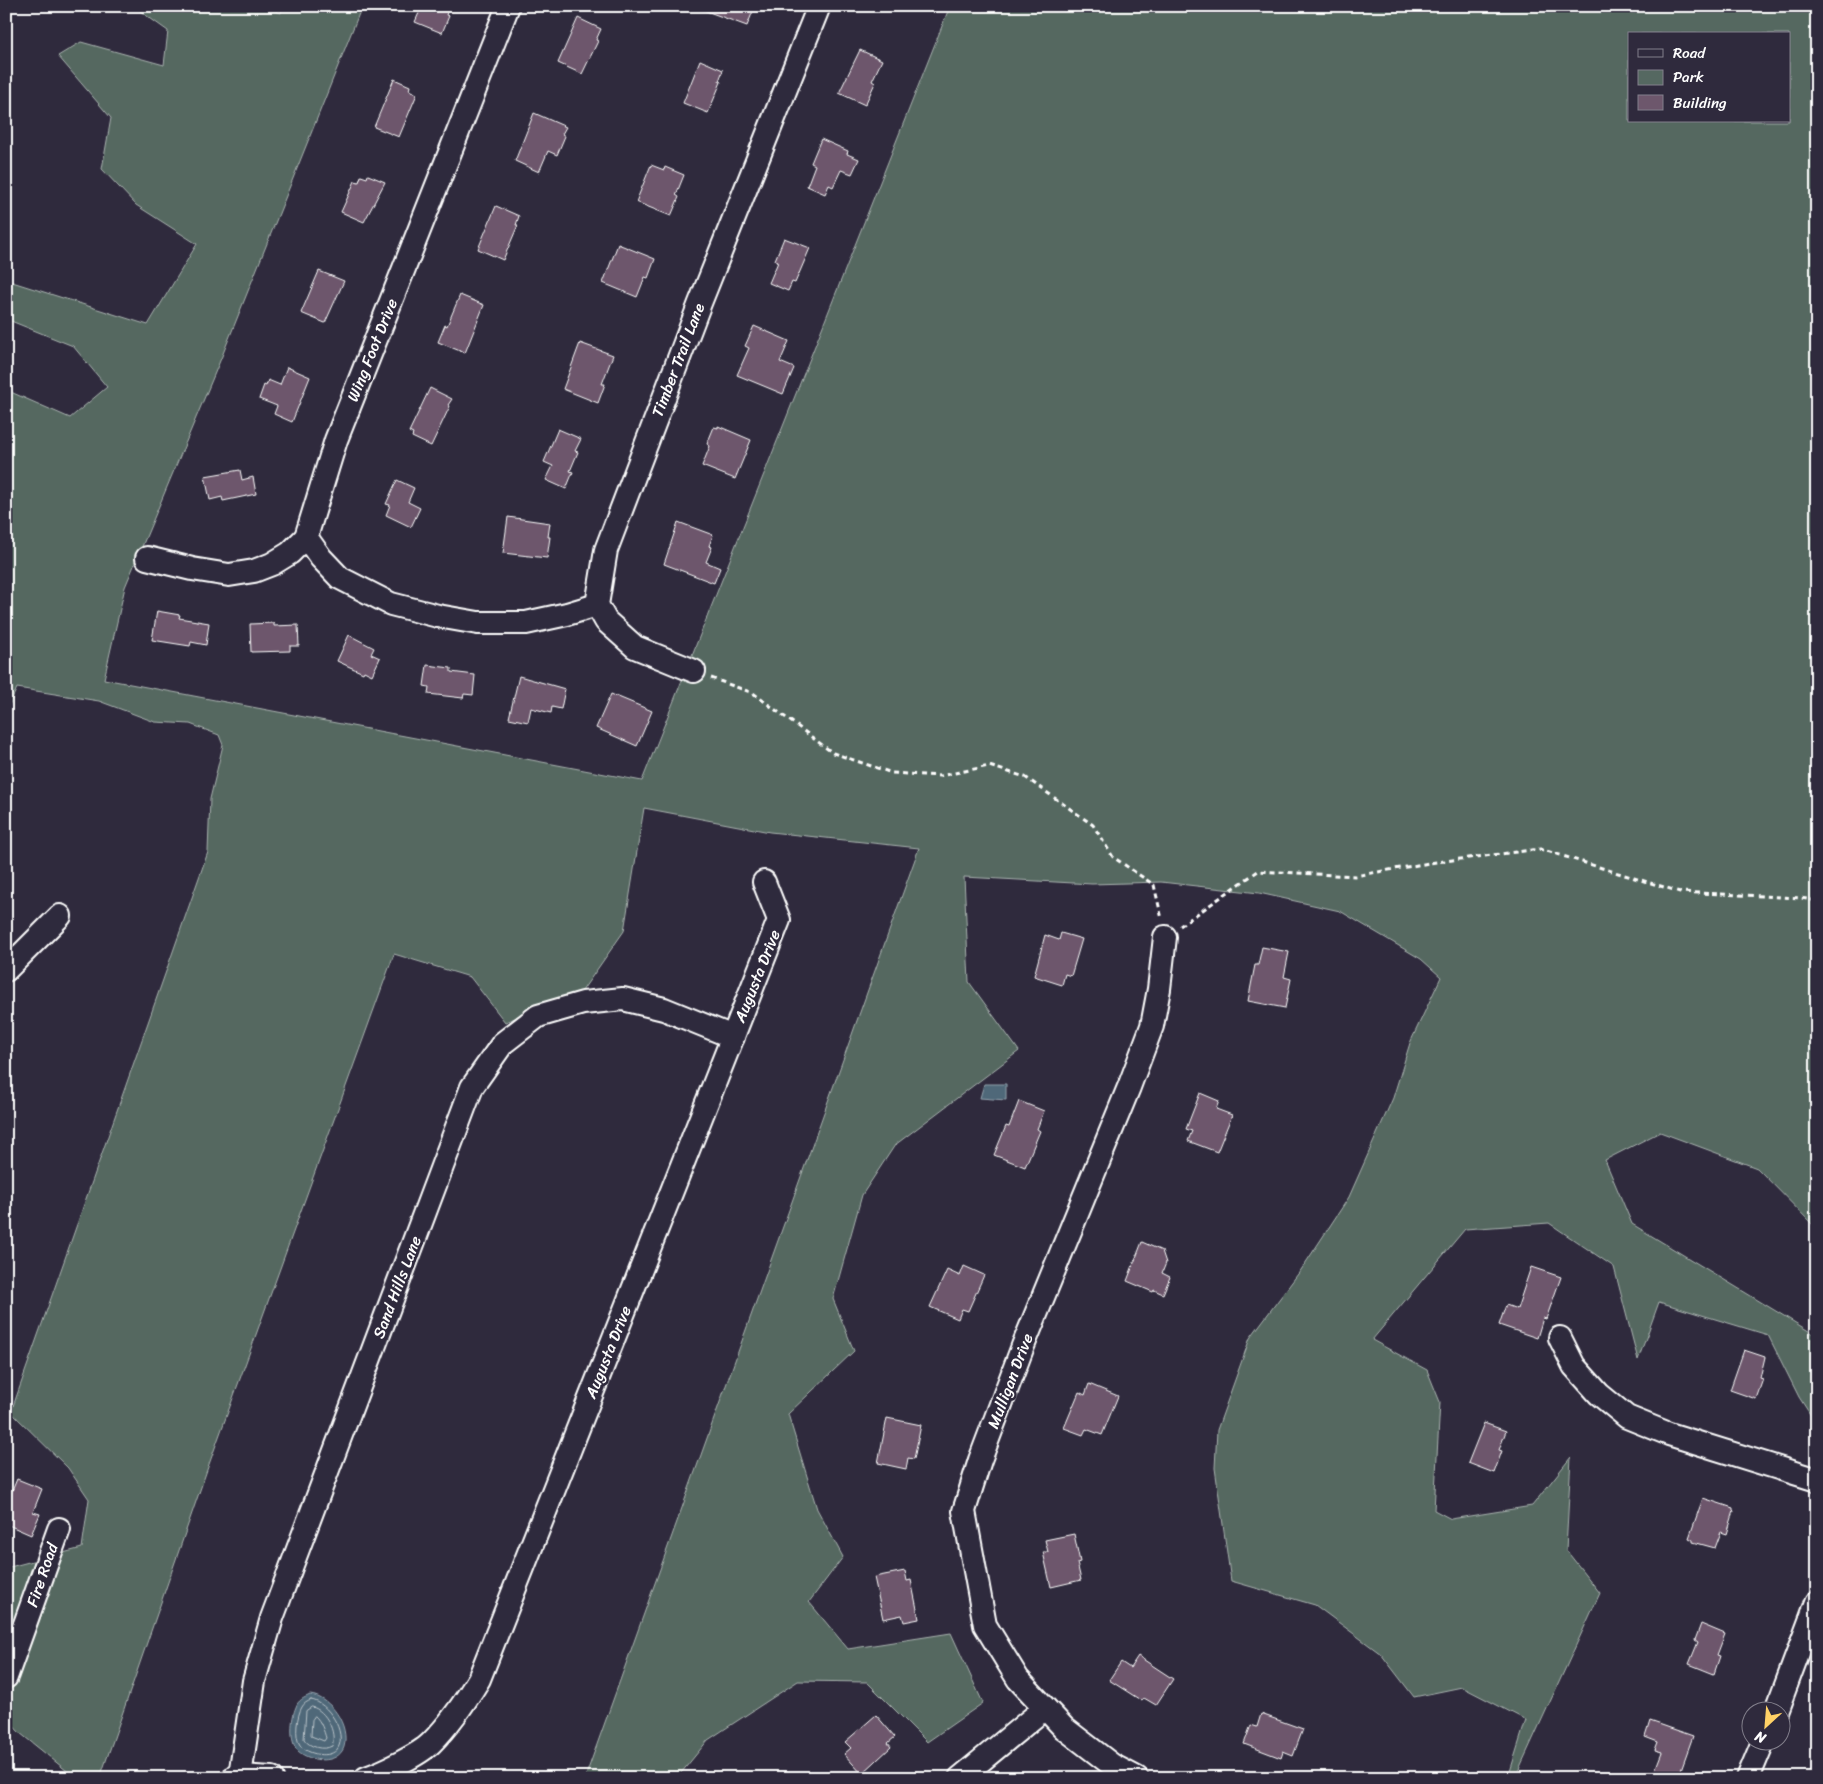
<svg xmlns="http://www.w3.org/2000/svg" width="1823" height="1784" font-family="Sriracha,sans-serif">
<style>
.green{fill:#556861;stroke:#aab4b0;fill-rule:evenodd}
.water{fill:#4f6879;stroke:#95a4af}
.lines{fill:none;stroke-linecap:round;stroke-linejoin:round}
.shore{stroke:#b9c3c9;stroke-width:1}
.building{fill:#6d576c;stroke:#fff}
.minor-casing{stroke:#fff;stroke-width:26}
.path{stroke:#fff;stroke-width:3;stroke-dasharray:5 4;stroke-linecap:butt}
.minor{stroke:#2f2a3d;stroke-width:22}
.labels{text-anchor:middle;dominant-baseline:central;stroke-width:5;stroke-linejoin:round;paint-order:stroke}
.street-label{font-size:16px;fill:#fff;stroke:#2f2a3d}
</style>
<rect width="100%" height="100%" fill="#2f2a3d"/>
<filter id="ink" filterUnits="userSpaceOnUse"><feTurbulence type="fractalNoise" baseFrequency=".02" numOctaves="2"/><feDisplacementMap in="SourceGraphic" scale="10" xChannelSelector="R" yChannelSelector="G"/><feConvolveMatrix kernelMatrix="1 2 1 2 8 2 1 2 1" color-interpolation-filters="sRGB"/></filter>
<g filter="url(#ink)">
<path class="green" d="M133,6h128l20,7 2,-7h79l-140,350 -97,231 -21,92 538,102 308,-775h867v1223l-60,-61 -97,-36 -55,28 27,64 185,112v89l-18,-28 -31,-62 -109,-33 -21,58 -24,-93 -65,-44 -84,6 -93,111 55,30 13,32 -6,108 17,9 81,-13 39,-49 -5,93 34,43 -85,185h-7l18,-58 -64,-33 -48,10 -33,-43 -66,-49 -84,-24 -16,-113 2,-38 33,-92 51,-68 48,-73 44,-99 17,-55 31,-66 -20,-18 -81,-48 -81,-18 -98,-11 -69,2 -128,-7 5,105 50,69 -124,94 -33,50 -29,104 21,52 -66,63 29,95 26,48 -34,45 39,47 103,-16 32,70 -56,39 -60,-60 -69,-1 -90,59 -31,38h-92l334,-930 -149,-16 -126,-24 -20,123 -42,60 -77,31 -35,-45 -76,-23 -186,513 -108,311h-29l-4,-7 -47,-38 -14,-15v-150l76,-20 7,-49 -21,-31 -57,-56 197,-560 2,-53 13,-54 -4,-10 -29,-11 -35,-2 -56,-21 -82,-13 -11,24v-324l7,5 57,25 37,-31 -34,-41 -67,-27v-39l142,45 49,-81 -61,-39 -34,-36 9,-51 -53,-62 23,-14 83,23 4,-34zM1629,34h160v87h-160z"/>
<g class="water">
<polygon points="984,1084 1006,1084 1006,1100 980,1098"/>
<path d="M310,1695c21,2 40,31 34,52 -6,18 -34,15 -46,4 -9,-9 -7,-33 -2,-44 2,-7 8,-9 14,-12z"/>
</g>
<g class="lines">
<g class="shore">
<path d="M311,1700c17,2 36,33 27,48 -7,12 -32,6 -38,-3 -6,-8 -3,-30 2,-38 2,-4 5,-5 9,-7z"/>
<path d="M312,1707c14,3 25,26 20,39 -9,5 -23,1 -28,-7l2,-28z"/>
<path d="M315,1716c6,5 9,15 11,22l-2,3 -13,-5 1,-16z"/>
</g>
</g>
<g class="building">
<polygon points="422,6 449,6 446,15 449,16 442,33 415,22"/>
<polygon points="699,6 755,6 747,26 698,8"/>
<polygon points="578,18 601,29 596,40 598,41 582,74 558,63"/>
<polygon points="860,50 882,60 872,81 875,83 865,105 839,93"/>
<polygon points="700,60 723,70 719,81 721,82 708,113 683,103"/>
<polygon points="394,79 410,86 409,90 417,94 399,137 374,127"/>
<polygon points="534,113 566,127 562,134 565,136 557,155 548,151 539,172 515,161"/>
<polygon points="821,139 848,151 847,154 859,159 852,174 841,170 833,187 829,185 825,194 807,186 815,165 811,163"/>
<polygon points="651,165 664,170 665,167 684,175 676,195 679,197 671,216 636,202"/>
<polygon points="368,175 385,182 364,222 341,212 355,181 359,182 361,176 367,178"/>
<polygon points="496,206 519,216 516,225 518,225 503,260 478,249"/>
<polygon points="784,238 810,248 795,283 792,282 788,291 769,283 778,262 775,260"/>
<polygon points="618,244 655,259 648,278 645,277 637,297 603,283"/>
<polygon points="319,271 344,281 325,323 301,313"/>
<polygon points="460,295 484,305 465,353 438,342 445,325 447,326"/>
<polygon points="754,326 789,341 780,362 794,368 783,394 737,375 749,348 745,346"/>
<polygon points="580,343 613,355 602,384 605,384 598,403 563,389"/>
<polygon points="287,367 310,377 292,422 274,414 277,406 259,399 264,385 266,386 268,380 280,385"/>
<polygon points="430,388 452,399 448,405 450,406 431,446 412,437 413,434 409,432"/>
<polygon points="718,426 751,440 735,479 702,466 710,446 707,444 714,427 718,428"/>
<polygon points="558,429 581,439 575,451 578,452 570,471 573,472 566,489 546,480 553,466 544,462"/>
<polygon points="240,470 242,480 253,477 256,494 223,501 222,497 210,500 205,476"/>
<polygon points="397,480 414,488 408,502 420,508 411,527 386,515 390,505 386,504"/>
<polygon points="508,517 550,523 548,537 550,537 547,558 503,553"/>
<polygon points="678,522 713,535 709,546 712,547 706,562 720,568 714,583 664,564"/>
<polygon points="157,611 180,615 179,618 209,623 206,645 191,642 190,646 152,640"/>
<polygon points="274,623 274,626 298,625 299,646 290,646 290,651 251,652 250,624"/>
<polygon points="349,635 374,648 371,654 380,658 372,675 364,671 363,673 337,661"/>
<polygon points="427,665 451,668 451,672 475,675 473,695 464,694 463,698 428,694 429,687 424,686"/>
<polygon points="519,676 565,689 561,709 552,707 551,713 531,708 528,722 509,718"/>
<polygon points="611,694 652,711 637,746 596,728"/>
<polygon points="1061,933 1082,939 1071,976 1065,974 1062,985 1034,976 1045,935 1059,940"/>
<polygon points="1262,947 1289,952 1284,977 1291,979 1285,1008 1248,1001 1255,965 1258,965"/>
<polygon points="1200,1093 1219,1101 1216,1109 1232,1115 1217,1152 1188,1141 1192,1131 1186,1129"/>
<polygon points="1019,1101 1044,1111 1037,1129 1040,1131 1025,1167 994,1155 1006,1126 1009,1127"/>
<polygon points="1142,1242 1162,1251 1166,1263 1162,1273 1170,1277 1163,1294 1154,1290 1153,1292 1127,1281"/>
<polygon points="964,1266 984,1275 968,1311 962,1309 958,1319 930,1307 947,1270 960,1276"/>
<polygon points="1531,1267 1561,1277 1546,1319 1543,1318 1537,1338 1499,1325 1506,1305 1517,1309"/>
<polygon points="1744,1350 1765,1357 1760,1378 1763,1379 1756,1399 1730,1390"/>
<polygon points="1089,1384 1118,1396 1102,1435 1086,1429 1083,1435 1064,1428 1079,1392 1085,1395"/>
<polygon points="887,1418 921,1425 914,1459 908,1458 906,1469 878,1463"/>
<polygon points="1484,1423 1506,1431 1499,1450 1502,1451 1494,1473 1468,1463"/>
<polygon points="17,1479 42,1489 33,1512 40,1514 31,1535 6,1524 6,1505"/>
<polygon points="1703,1498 1733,1508 1733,1510 1734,1511 1727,1534 1721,1532 1715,1548 1693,1542 1693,1540 1689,1538"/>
<polygon points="1074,1534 1080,1562 1077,1563 1081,1580 1051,1587 1043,1552 1048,1552 1045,1540"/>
<polygon points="905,1571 907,1581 911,1580 919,1619 904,1622 902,1615 883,1619 874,1577"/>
<polygon points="1701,1624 1725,1634 1717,1655 1720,1656 1714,1674 1689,1664 1698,1642 1695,1640"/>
<polygon points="1138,1656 1173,1679 1156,1705 1144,1698 1142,1701 1109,1680 1121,1662 1130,1668"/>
<polygon points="1261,1714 1303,1729 1293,1756 1283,1752 1281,1758 1244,1744 1251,1725 1257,1727"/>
<polygon points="876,1715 895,1737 888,1743 891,1747 862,1774 844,1754 851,1748 845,1742"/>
<polygon points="1650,1721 1693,1736 1678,1778 1655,1770 1662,1752 1655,1750 1658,1742 1645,1737"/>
</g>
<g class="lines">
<defs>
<g id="minor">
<polyline points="306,537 321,558 340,578 391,604 438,616 478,623 526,623 567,614 597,605"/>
<polyline points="147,558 192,569 229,575 254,571 272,564 290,553 306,537 336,440 508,6"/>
<polyline points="694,671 635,647 606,621 597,605 606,550 700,303 819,6"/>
<polyline points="6,970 60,916"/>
<polyline points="1560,1338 1574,1366 1599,1394 1627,1417 1669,1434 1817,1480"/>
<polyline points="6,1677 59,1529"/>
<polyline points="1776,1712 1817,1602"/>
<polyline points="240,1776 254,1681 272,1618 472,1087 503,1043 538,1016 583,1003 623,999 664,1009 733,1037"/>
<polyline points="233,1778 240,1776 272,1778"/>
<path d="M366,1778c17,-6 53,-23 65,-35 19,-19 34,-41 48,-64l300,-759 -15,-38"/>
<polyline points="960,1778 1045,1708"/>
<polyline points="1137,1778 1112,1765 1064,1728 1018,1679 985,1625 964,1511 980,1460 1023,1346 1129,1087 1152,1026 1159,989 1165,937"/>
<polyline points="1748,1778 1763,1742"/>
</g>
</defs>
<use href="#minor" class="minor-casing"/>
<g class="path">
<polyline points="711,678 753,693 833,753 892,773 940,776 989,766 1025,777 1093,825 1113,857 1154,885 1162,919"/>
<polyline points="1180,926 1258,871 1355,876 1429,863 1540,849 1680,892 1801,898 1817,901"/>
</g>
<use href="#minor" class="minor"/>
</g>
</g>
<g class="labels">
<g class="street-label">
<text transform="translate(372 350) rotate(-68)">Wing Foot Drive</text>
<text transform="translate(678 360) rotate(-69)">Timber Trail Lane</text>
<text transform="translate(757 976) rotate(-68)">Augusta Drive</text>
<text transform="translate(397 1287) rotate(-69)">Sand Hills Lane</text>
<text transform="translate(608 1352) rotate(-68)">Augusta Drive</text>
<text transform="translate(1010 1381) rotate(-69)">Mulligan Drive</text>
<text transform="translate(42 1575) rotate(-71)">Fire Road</text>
</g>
</g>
<rect width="1823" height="1784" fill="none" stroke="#2f2a3d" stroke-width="25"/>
<rect x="12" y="12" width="1798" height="1759" fill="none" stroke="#fff" stroke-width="2" filter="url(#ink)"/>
<rect x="1628" y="32" width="162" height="90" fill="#2f2a3d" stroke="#827f8b"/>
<rect x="1638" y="49" width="25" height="8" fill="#2f2a3d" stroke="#827f8b"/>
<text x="1673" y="58" font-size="15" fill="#ffffff">Road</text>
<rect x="1638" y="70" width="25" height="15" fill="#556861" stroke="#827f8b"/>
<text x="1673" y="82" font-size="15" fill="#ffffff">Park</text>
<rect x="1638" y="95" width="25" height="15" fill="#6d576c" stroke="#827f8b"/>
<text x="1673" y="108" font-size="15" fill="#ffffff">Building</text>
<g transform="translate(1766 1726) rotate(206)"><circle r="24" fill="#2f2a3d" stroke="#827f8b"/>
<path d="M0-4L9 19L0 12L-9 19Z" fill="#ffd166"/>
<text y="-8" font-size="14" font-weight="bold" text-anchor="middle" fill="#ffffff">N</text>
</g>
</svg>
